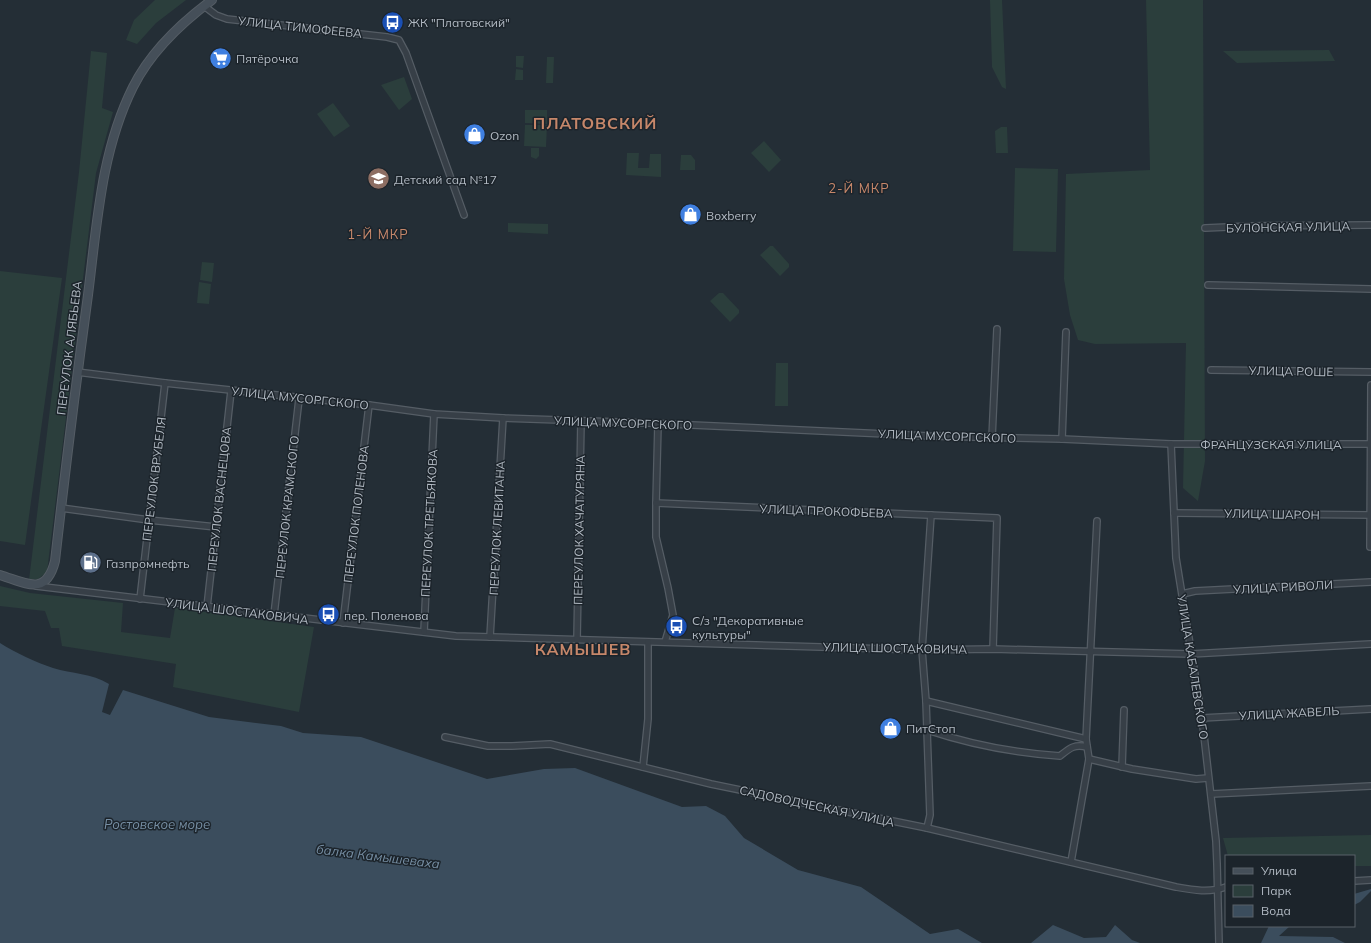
<svg xmlns="http://www.w3.org/2000/svg" width="1371" height="943" font-family="Mulish,sans-serif">
<style>
.green{fill:#2b3e3c}
.water{fill:#3b4d5d}
.lines{fill:none;stroke-linecap:round;stroke-linejoin:round}
.minor-casing{stroke:#555d65;stroke-width:8}
.secondary-casing{stroke:#555d65;stroke-width:10}
.minor{stroke:#373f47;stroke-width:5.5}
.secondary{stroke:#454f59;stroke-width:8}
.labels{text-anchor:middle;dominant-baseline:central;stroke-width:3;stroke-linejoin:round;paint-order:stroke}
.poi-label{font-size:12px;fill:#b2bac3;stroke:#1c242b;text-anchor:start}
.street-label{font-size:12px;fill:#b2bac3;stroke:#1c242b}
.neighbourhood-label{font-size:13px;letter-spacing:1px;fill:#c6876a;stroke:#1c242b}
.water-label{font-size:13px;font-style:italic;fill:#768ea3;stroke:#1c242b}
.district-label{font-size:16px;font-weight:bold;letter-spacing:1px;fill:#c6876a;stroke:#1c242b}
</style>
<rect width="100%" height="100%" fill="#242e36"/>
<g class="green">
<polygon points="155,0 186,0 156,23 137,44 126,40 134,20"/>
<polygon points="990,0 1002,0 1006,89 1002,87 992,67"/>
<polygon points="1146,0 1203,0 1205,461 1198,501 1183,488 1186,343 1095,344 1078,340 1070,315 1064,279 1066,174 1150,170"/>
<polygon points="1329,50 1335,61 1237,63 1223,51"/>
<polygon points="91,51 107,53 102,108 113,112 96,173 47,572 38,579 29,580 79,172"/>
<polygon points="516,56 524,56 523,68 516,67"/>
<polygon points="547,57 554,57 553,83 546,83"/>
<polygon points="516,69 523,70 523,80 515,80"/>
<polygon points="404,77 412,99 399,110 381,85"/>
<polygon points="333,103 350,126 334,137 317,114"/>
<polygon points="525,110 547,110 547,124 525,123"/>
<polygon points="525,125 547,125 546,147 524,146"/>
<polygon points="1001,127 1007,127 1008,153 996,153 995,131"/>
<polygon points="764,141 781,160 769,172 751,153"/>
<polygon points="531,148 539,148 539,156 536,159 531,157"/>
<polygon points="627,153 639,153 638,168 649,168 650,154 661,154 661,177 626,175"/>
<polygon points="681,155 691,155 695,160 695,170 680,170"/>
<polygon points="1015,168 1058,169 1056,252 1013,251"/>
<polygon points="508,223 548,224 548,234 508,232"/>
<polygon points="770,246 773,246 789,264 789,267 780,276 760,255"/>
<polygon points="202,262 214,263 212,282 200,280"/>
<polygon points="0,271 62,278 25,545 0,541"/>
<polygon points="199,282 211,284 209,304 197,303"/>
<polygon points="719,293 723,293 739,310 739,313 730,322 710,301"/>
<polygon points="776,363 788,363 788,406 775,406"/>
<polygon points="0,586 30,593 123,603 121,632 170,638 175,608 314,627 299,712 173,687 176,664 62,646 59,628 51,628 45,611 0,606"/>
<polygon points="1371,835 1371,866 1354,866 1354,856 1228,856 1223,838"/>
</g>
<g class="water">
<path d="M0,643c14,9 37,20 53,25 19,6 39,5 56,16l-7,28 8,3 13,-25 86,27 72,9 22,7 58,4 126,42 57,-10 31,-1 107,39 24,-1 19,10 19,22 54,32 63,17 69,47 28,-5 24,14h-982z"/>
<polygon points="1371,889 1371,891 1360,902 1354,905 1354,894"/>
<polygon points="1053,925 1084,938 1106,937 1115,925 1132,940 1140,943 1031,943"/>
<polygon points="1269,926 1290,926 1279,936 1333,937 1345,943 1261,943"/>
</g>
<g class="lines">
<defs>
<g id="minor">
<polyline points="204,6 216,15 227,19 387,37 399,40 406,53 464,215"/>
<polyline points="1205,228 1251,226 1371,225"/>
<polyline points="1208,285 1371,289"/>
<polyline points="1211,370 1371,372"/>
<polyline points="77,372 165,383 369,405 434,414 503,418 648,423 929,436 1062,439 1171,444 1371,444"/>
<polyline points="658,424 656,503 656,537 668,588 673,615 665,642"/>
<polyline points="992,438 997,329"/>
<polyline points="1062,439 1066,332"/>
<polyline points="1171,444 1176,558 1202,718 1216,841 1217,864 1219,943"/>
<polyline points="656,503 997,518 993,649"/>
<polyline points="61,508 149,520 216,527"/>
<polyline points="1174,513 1370,515"/>
<polyline points="1370,547 1371,385"/>
<polyline points="36,586 456,636 922,650 993,649 1191,654 1371,644"/>
<polyline points="1182,594 1195,591 1371,582"/>
<polyline points="140,599 165,383"/>
<polyline points="207,607 231,391"/>
<polyline points="274,615 299,399"/>
<polyline points="343,623 369,405"/>
<polyline points="424,632 434,414"/>
<polyline points="490,637 503,418"/>
<polyline points="577,640 581,421"/>
<polyline points="926,701 1086,739"/>
<polyline points="1202,718 1371,709"/>
<path d="M927,730c42,14 88,23 133,26 10,-8 14,-12 27,-9"/>
<path d="M445,737l43,9h24l38,-2 161,40 216,44 249,59c17,3 33,6 50,0"/>
<polyline points="1089,759 1132,769 1196,779 1208,778"/>
<polyline points="643,767 648,719 648,642"/>
<polyline points="1122,767 1124,710"/>
<polyline points="1211,794 1371,786"/>
<polyline points="927,828 930,815 926,701 922,650 931,515"/>
<polyline points="1071,862 1089,759 1086,739 1097,521"/>
<polyline points="1354,881 1371,880"/>
</g>
<path id="secondary" d="M0,575c26,8 46,22 55,-14 10,-89 21,-178 33,-266 9,-71 13,-144 45,-208 18,-36 48,-64 79,-87"/>
</defs>
<use href="#minor" class="minor-casing"/>
<use href="#secondary" class="secondary-casing"/>
<use href="#minor" class="minor"/>
<use href="#secondary" class="secondary"/>
</g>
<defs>
<symbol id="bus-disc" viewBox="-11 -11 22 22"><circle r="9.5" fill="#1a4fb4" stroke="#1c242b"/><path d="M-5-6H5V4H4V6H2V4H-2V6H-4V4H-5ZM-3.5-4V0h7V-4ZM-3.5 1.2v1.5H-2V1.2ZM2 1.2v1.5H3.5V1.2Z" fill="#fff"/></symbol>
<symbol id="supermarket-disc" viewBox="-11 -11 22 22"><circle r="9.5" fill="#3f7fe0" stroke="#1c242b"/><path d="M-6-5.5h2.5l.6 2H6L4.5 2H-2.5L-4.4-4H-6ZM-1.5 3.2a1.3 1.3 0 1 0 .1 0ZM3 3.2a1.3 1.3 0 1 0 .1 0Z" fill="#fff"/></symbol>
<symbol id="shop-disc" viewBox="-11 -11 22 22"><circle r="9.5" fill="#3f7fe0" stroke="#1c242b"/><path d="M-5-2.5h2.3a2.7 3.5 0 0 1 5.4 0H5L5.5 6h-11ZM-1.5-2.5h3a1.5 2.3 0 0 0-3 0Z" fill="#fff"/></symbol>
<symbol id="school-disc" viewBox="-11 -11 22 22"><circle r="9.5" fill="#8d6e63" stroke="#1c242b"/><path d="M0-5L7-2L0 1L-7-2ZM-4 1L0 2.5L4 1V4Q0 6-4 4Z" fill="#fff"/></symbol>
<symbol id="fuel-disc" viewBox="-11 -11 22 22"><circle r="9.5" fill="#5c6f8a" stroke="#1c242b"/><path d="M-5.5-6h7V0h2V4h1.3V-2.5L3-4.5l.8-.8L6-3V5H2.5V1h-1V6h-7ZM-4.2-4.7v3.2H.2V-4.7Z" fill="#fff"/></symbol>
</defs>
<g fill-rule="evenodd">
<use href="#bus-disc" x="380" y="10" width="25" height="25"/>
<use href="#supermarket-disc" x="208" y="46" width="25" height="25"/>
<use href="#shop-disc" x="462" y="122" width="25" height="25"/>
<use href="#school-disc" x="366" y="166" width="25" height="25"/>
<use href="#shop-disc" x="678" y="202" width="25" height="25"/>
<use href="#fuel-disc" x="78" y="550" width="25" height="25"/>
<use href="#bus-disc" x="316" y="602" width="25" height="25"/>
<use href="#bus-disc" x="664" y="614" width="25" height="25"/>
<use href="#shop-disc" x="878" y="716" width="25" height="25"/>
</g>
<g class="labels">
<g class="poi-label">
<text x="408" y="22">ЖК "Платовский"</text>
<text x="236" y="58">Пятёрочка</text>
<text x="490" y="135">Ozon</text>
<text x="394" y="179">Детский сад №17</text>
<text x="706" y="215">Boxberry</text>
<text x="106" y="563">Газпромнефть</text>
<text x="344" y="615">пер. Поленова</text>
<text x="692" y="620">С/з "Декоративные<tspan x="692" dy="14">культуры"</tspan></text>
<text x="906" y="728">ПитСтоп</text>
</g>
<g class="street-label">
<text transform="translate(300 27) rotate(6)">УЛИЦА ТИМОФЕЕВА</text>
<text transform="translate(1288 227) rotate(-1)">БУЛОНСКАЯ УЛИЦА</text>
<text transform="translate(69 348) rotate(-83)">ПЕРЕУЛОК АЛЯБЬЕВА</text>
<text transform="translate(1291 371) rotate(1)">УЛИЦА РОШЕ</text>
<text transform="translate(300 398) rotate(6)">УЛИЦА МУСОРГСКОГО</text>
<text transform="translate(623 423) rotate(2)">УЛИЦА МУСОРГСКОГО</text>
<text transform="translate(947 436) rotate(2)">УЛИЦА МУСОРГСКОГО</text>
<text x="1271" y="444">ФРАНЦУЗСКАЯ УЛИЦА</text>
<text transform="translate(154 479) rotate(-83)">ПЕРЕУЛОК ВРУБЕЛЯ</text>
<text transform="translate(219 499) rotate(-84)">ПЕРЕУЛОК ВАСНЕЦОВА</text>
<text transform="translate(287 507) rotate(-84)">ПЕРЕУЛОК КРАМСКОГО</text>
<text transform="translate(826 511) rotate(2)">УЛИЦА ПРОКОФЬЕВА</text>
<text transform="translate(356 514) rotate(-83)">ПЕРЕУЛОК ПОЛЕНОВА</text>
<text transform="translate(1272 514) rotate(1)">УЛИЦА ШАРОН</text>
<text transform="translate(429 523) rotate(-87)">ПЕРЕУЛОК ТРЕТЬЯКОВА</text>
<text transform="translate(497 528) rotate(-87)">ПЕРЕУЛОК ЛЕВИТАНА</text>
<text transform="translate(579 530) rotate(-89)">ПЕРЕУЛОК ХАЧАТУРЯНА</text>
<text transform="translate(1283 587) rotate(-3)">УЛИЦА РИВОЛИ</text>
<text transform="translate(237 611) rotate(7)">УЛИЦА ШОСТАКОВИЧА</text>
<text transform="translate(895 648) rotate(1)">УЛИЦА ШОСТАКОВИЧА</text>
<text transform="translate(1193 667) rotate(81)">УЛИЦА КАБАЛЕВСКОГО</text>
<text transform="translate(1289 713) rotate(-3)">УЛИЦА ЖАВЕЛЬ</text>
<text transform="translate(817 806) rotate(12)">САДОВОДЧЕСКАЯ УЛИЦА</text>
</g>
<g class="neighbourhood-label">
<text x="859" y="188">2-Й МКР</text>
<text x="378" y="234">1-Й МКР</text>
</g>
<g class="water-label">
<text x="157" y="824">Ростовское море</text>
<text transform="translate(378 856) rotate(7)">балка Камышеваха</text>
</g>
<g class="district-label">
<text x="595" y="123">ПЛАТОВСКИЙ</text>
<text x="583" y="649">КАМЫШЕВ</text>
</g>
</g>
<rect x="1225" y="855" width="130" height="72" fill="#1c242b" stroke="#586068"/>
<rect x="1233" y="868" width="20" height="6" fill="#454f59" stroke="#586068"/>
<text x="1261" y="875" font-size="12" fill="#b2bac3">Улица</text>
<rect x="1233" y="885" width="20" height="12" fill="#2b3e3c" stroke="#586068"/>
<text x="1261" y="895" font-size="12" fill="#b2bac3">Парк</text>
<rect x="1233" y="905" width="20" height="12" fill="#3b4d5d" stroke="#586068"/>
<text x="1261" y="915" font-size="12" fill="#b2bac3">Вода</text>
</svg>
